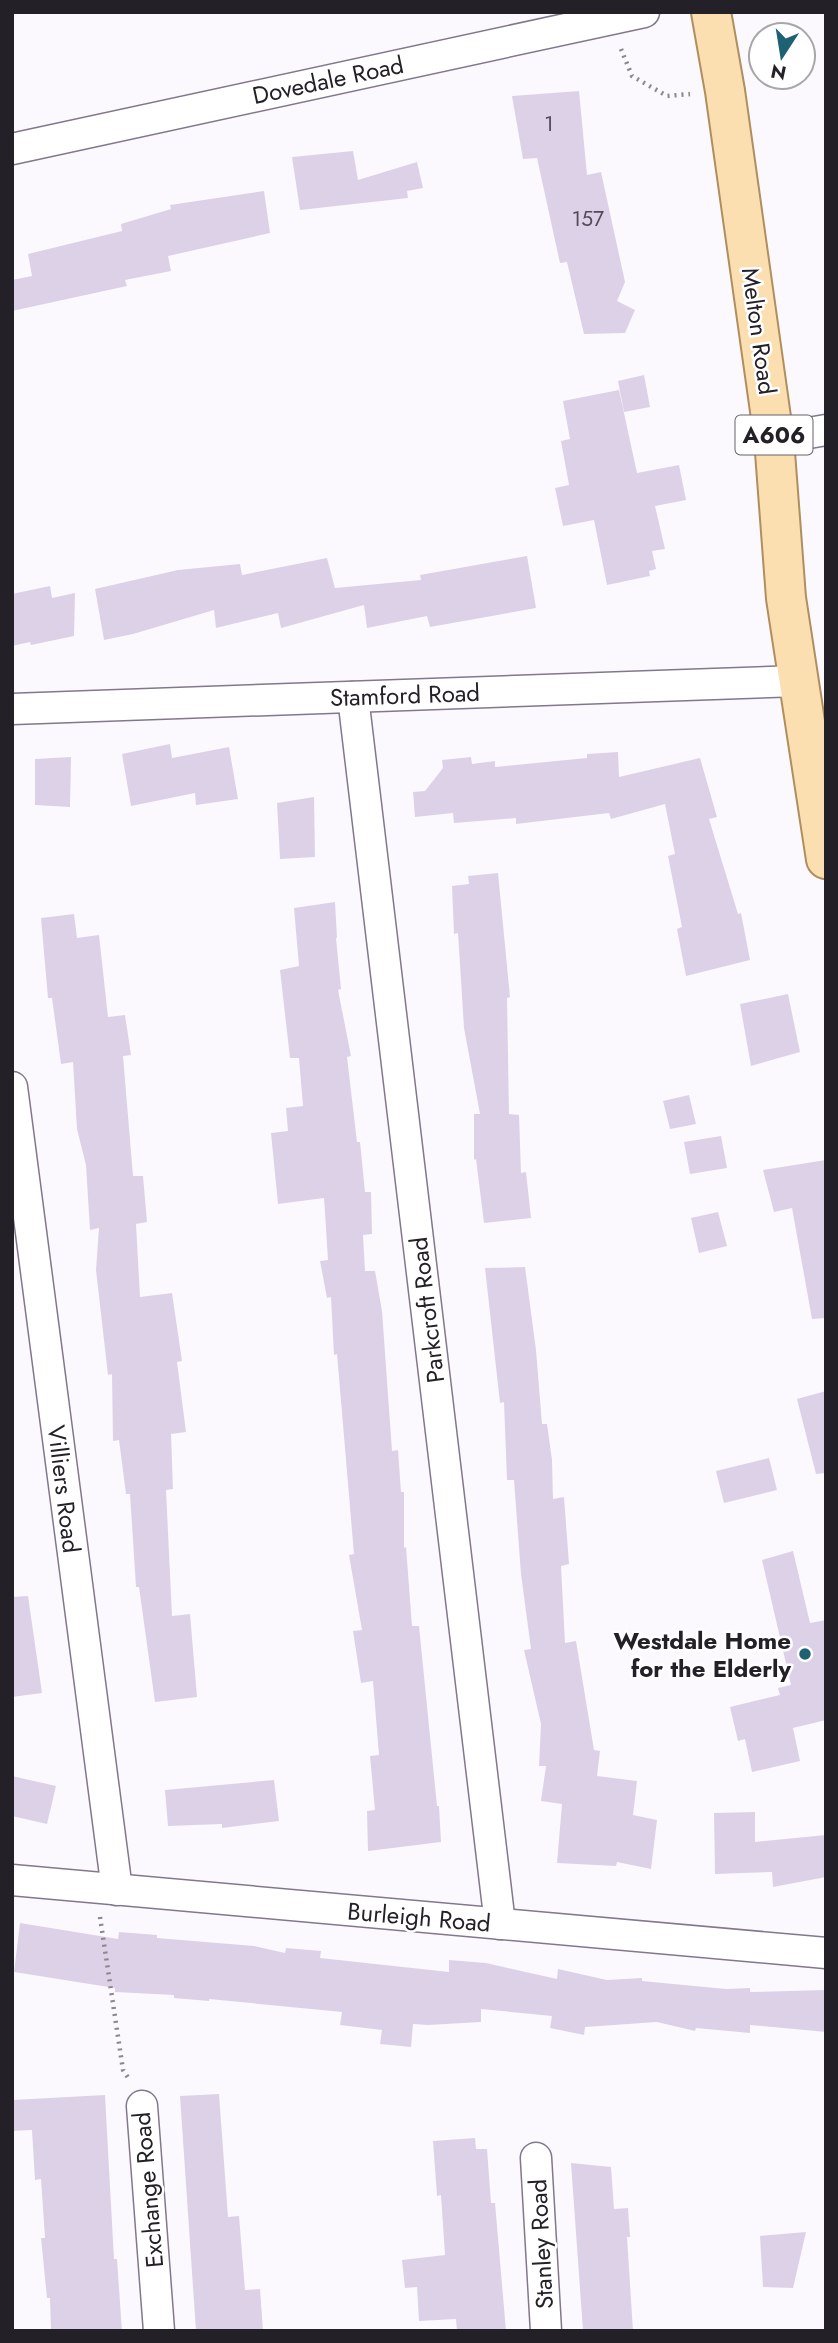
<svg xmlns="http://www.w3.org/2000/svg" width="838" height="2343" font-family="Jost,sans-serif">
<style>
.building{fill:#ddd1e8}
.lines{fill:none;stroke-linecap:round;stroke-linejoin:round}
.street-casing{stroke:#83778c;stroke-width:33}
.primary-casing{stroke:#af8e5f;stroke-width:42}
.path{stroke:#8a878d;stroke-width:4.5;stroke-dasharray:2 5;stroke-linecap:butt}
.street{stroke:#fff;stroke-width:30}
.primary{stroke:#fcdfb0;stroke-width:38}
.poi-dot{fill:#1d6173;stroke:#fff;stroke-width:2.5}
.labels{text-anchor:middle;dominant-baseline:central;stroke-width:5;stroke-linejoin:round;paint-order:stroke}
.number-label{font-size:21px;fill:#524c58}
.shield{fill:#fff;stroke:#666368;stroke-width:2}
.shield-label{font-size:23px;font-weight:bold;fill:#242028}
.street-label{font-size:24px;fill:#242028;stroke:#fff}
.poi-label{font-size:24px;font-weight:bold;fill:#242028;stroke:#fff;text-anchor:end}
</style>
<rect width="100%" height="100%" fill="#fbf9fd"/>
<g class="building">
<polygon points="579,91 587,175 601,172 625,282 617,301 635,310 625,333 584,334 567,262 560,263 537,158 523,159 512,96"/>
<polygon points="353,151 358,180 417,162 423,188 407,191 408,198 300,210 292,157"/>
<polygon points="264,191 270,233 168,256 171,271 125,280 127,286 12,311 12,280 32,276 28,254 122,231 121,224 171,209 170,205"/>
<polygon points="644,375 650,407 624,412 618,381"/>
<polygon points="619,390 637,473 679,465 686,500 655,506 665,549 652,551 656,569 649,571 650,576 607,585 594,520 563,526 555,488 569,485 561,441 570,439 563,401"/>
<polygon points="527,556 536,608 430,627 427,616 367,628 364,605 281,628 278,613 216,628 214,610 133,634 104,640 95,589 178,570 240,564 242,575 327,558 335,588 421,580 420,575"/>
<polygon points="50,586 52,598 75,593 74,636 31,645 30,642 12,646 12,594"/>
<polygon points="170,744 172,758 229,747 238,799 196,805 195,793 131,806 122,754"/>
<polygon points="618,752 619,777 700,758 717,817 709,819 738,914 741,913 750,960 686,976 677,929 682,927 668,856 675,854 665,804 611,819 609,813 516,824 516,818 454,823 453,813 415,817 413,792 425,791 443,768 442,760 471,757 472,764 495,761 495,767 587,758 587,754"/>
<polygon points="71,757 70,807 35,805 35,759"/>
<polygon points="314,797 315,857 280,859 277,803"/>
<polygon points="498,873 510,997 507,998 509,1114 519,1115 521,1173 526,1172 531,1218 484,1223 476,1159 474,1160 474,1114 480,1114 464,1028 458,933 454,934 452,886 469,884 468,876"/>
<polygon points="335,902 337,938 336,938 341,989 338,990 351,1056 347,1057 357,1142 360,1142 365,1192 371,1192 372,1234 363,1235 365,1271 375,1271 382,1311 392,1451 398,1450 401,1492 404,1492 404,1548 406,1547 412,1626 419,1626 437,1806 439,1806 441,1842 368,1851 367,1811 375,1810 370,1756 379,1755 373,1681 361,1683 353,1631 362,1630 349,1555 354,1554 337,1354 334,1355 331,1297 327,1298 320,1261 328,1260 324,1198 278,1204 271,1133 288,1131 286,1108 303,1106 299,1058 290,1058 280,970 299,966 294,908"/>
<polygon points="74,914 77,938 99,935 108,1017 125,1015 131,1055 123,1056 133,1176 143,1176 147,1222 136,1224 140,1297 172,1293 182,1361 177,1362 186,1432 171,1434 173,1489 166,1490 172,1616 190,1614 197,1697 155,1702 139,1587 136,1587 130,1494 126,1494 119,1440 113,1441 112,1374 108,1375 96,1270 99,1228 90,1230 86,1165 77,1129 73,1062 61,1064 52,998 48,998 41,918"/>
<polygon points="788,994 800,1052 751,1066 740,1004"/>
<polygon points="689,1095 696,1124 670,1129 663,1101"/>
<polygon points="721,1136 727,1168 690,1174 684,1142"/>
<polygon points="826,1160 826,1318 812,1319 792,1208 774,1212 763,1170"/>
<polygon points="718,1212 727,1246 699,1253 691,1218"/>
<polygon points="525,1267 536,1350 542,1424 547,1424 552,1460 553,1499 564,1497 569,1564 561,1566 565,1643 576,1641 594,1750 600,1751 597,1776 637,1781 633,1815 657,1820 651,1869 617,1862 616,1866 557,1863 562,1804 541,1801 546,1766 539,1766 541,1724 524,1650 531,1649 521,1574 514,1480 507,1480 504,1402 500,1403 485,1268"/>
<polygon points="826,1391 826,1473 816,1474 797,1399"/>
<polygon points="769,1458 777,1490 724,1503 716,1471"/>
<polygon points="793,1551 810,1623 826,1620 826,1720 793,1728 800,1761 752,1772 745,1739 738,1741 730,1707 780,1695 778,1688 791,1685 762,1560"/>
<polygon points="28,1596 42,1693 12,1697 12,1597"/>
<polygon points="12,1776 56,1786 47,1824 12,1816"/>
<polygon points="274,1780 279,1821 222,1828 222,1824 168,1826 165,1790"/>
<polygon points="755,1812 755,1842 826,1835 826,1877 773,1887 772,1872 715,1874 714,1813"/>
<polygon points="20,1923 118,1939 119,1932 157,1935 157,1938 254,1946 285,1953 286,1948 321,1951 320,1958 449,1972 449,1960 486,1963 557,1979 558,1969 607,1980 642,1978 642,1981 726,1989 750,1988 750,1992 826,1990 826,2032 750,2025 750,2033 696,2028 695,2031 657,2022 585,2027 584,2035 550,2028 552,2016 481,2009 481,2022 428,2025 413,2024 411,2047 380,2044 382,2030 340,2025 342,2012 209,1999 209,2001 174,1998 174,1995 115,1992 115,1988 14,1972"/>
<polygon points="219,2094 228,2217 239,2216 245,2290 260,2289 263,2331 196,2331 180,2096"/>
<polygon points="105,2095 114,2259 117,2259 122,2331 51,2331 50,2298 47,2298 41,2238 45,2238 41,2179 35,2180 32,2130 12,2131 12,2100"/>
<polygon points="475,2138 476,2149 487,2149 491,2203 495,2203 506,2331 457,2331 456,2319 419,2321 417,2287 405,2288 402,2260 445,2255 441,2195 437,2196 433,2141"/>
<polygon points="571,2163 611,2167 614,2209 628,2208 630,2237 627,2237 633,2331 583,2331"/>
<polygon points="806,2232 793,2288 763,2287 760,2236"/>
</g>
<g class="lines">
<defs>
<g id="street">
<polyline points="12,149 644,12"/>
<polyline points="774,439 826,430"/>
<polyline points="353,697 500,1924"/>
<polyline points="12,709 798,681"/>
<polyline points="12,1087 117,1890"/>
<polyline points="12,1880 826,1953"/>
<polyline points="142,2106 159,2331"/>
<polyline points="536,2158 546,2331"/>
</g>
<polyline id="primary" points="711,12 725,91 774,439 786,598 826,859"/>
</defs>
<use href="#street" class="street-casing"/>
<use href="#primary" class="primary-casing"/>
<g class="path">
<polyline points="621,49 632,76 667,96 690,94"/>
<polyline points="100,1917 123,2070 129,2079"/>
</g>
<use href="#street" class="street"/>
<use href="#primary" class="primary"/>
</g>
<circle class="poi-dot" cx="805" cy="1654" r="7"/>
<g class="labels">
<g class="number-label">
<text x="549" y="124">1</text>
<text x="588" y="219">157</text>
</g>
<rect class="shield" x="735.5" y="415.5" width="77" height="39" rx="5"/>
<g class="shield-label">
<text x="774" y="435">A606</text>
</g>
<g class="street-label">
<text transform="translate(328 80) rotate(-12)">Dovedale Road</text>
<text transform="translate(759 331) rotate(82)">Melton Road</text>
<text transform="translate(405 695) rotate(-2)">Stamford Road</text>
<text transform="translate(427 1310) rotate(-97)">Parkcroft Road</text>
<text transform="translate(64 1489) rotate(83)">Villiers Road</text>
<text transform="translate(419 1917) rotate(5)">Burleigh Road</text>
<text transform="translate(148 2190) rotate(-95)">Exchange Road</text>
<text transform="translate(541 2244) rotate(-93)">Stanley Road</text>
</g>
<g class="poi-label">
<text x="791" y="1640">Westdale Home<tspan x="791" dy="28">for the Elderly</tspan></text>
</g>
</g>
<rect width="838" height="2343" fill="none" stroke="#242028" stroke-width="28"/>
<g transform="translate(782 56) rotate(192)"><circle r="33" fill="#ffffff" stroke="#a7a6a9" stroke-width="2"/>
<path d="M0-5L12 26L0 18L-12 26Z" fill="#1d6173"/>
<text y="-10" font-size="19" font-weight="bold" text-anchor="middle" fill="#242028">N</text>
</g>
</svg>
